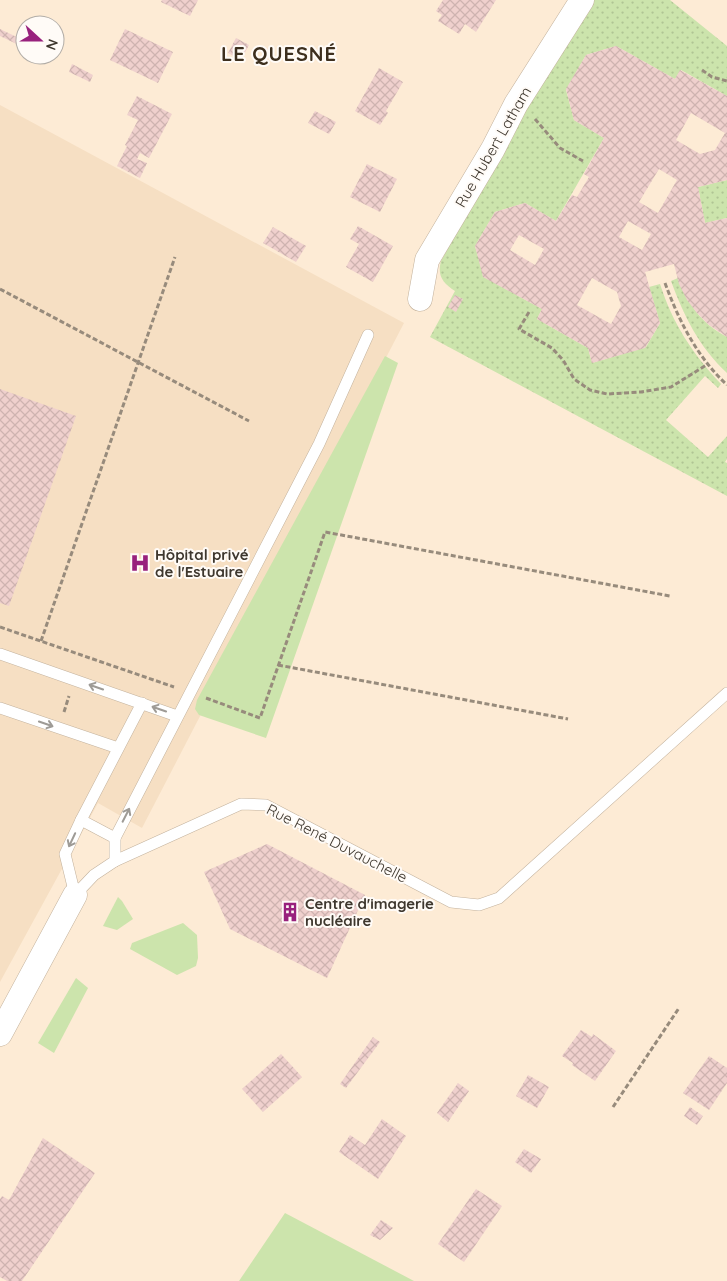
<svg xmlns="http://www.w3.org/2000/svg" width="727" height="1281" font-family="Quicksand,sans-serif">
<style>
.built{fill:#f6dfc3}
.grass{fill:#cce4ac}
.garden{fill:url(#garden-dots)}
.building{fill:url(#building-cross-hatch);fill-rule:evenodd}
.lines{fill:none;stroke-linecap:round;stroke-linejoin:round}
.lane-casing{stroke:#c3b29d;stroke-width:12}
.street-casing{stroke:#c3b29d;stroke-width:25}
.path{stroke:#978b7c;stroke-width:3;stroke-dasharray:5 2.5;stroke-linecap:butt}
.lane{stroke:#fff;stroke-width:11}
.street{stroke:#fff;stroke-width:24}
.oneway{stroke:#9e9b96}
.labels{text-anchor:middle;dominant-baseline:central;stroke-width:4;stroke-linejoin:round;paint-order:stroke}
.street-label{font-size:15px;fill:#3e372e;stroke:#fffbf7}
.poi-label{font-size:15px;font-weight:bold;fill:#3e372e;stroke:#fffbf7;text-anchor:start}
.district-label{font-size:20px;font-weight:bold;letter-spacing:1px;fill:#3d2f1e;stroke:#fffbf7}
</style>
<defs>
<pattern id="garden-dots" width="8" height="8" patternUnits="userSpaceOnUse" patternTransform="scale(1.25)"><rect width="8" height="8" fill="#cce4ac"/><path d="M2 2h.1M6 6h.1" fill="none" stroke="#b0c494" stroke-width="1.8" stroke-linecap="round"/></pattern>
<pattern id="building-cross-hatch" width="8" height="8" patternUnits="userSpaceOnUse" patternTransform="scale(1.25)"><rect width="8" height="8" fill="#efd0cd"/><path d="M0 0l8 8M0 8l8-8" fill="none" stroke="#ceb3b0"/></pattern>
</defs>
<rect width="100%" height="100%" fill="#fdebd5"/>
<polygon class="built" points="0,105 404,323 142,828 98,803 0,982"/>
<g class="grass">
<polygon points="385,356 398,363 266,738 199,715 195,709 197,700"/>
<polygon points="118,897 122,901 133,919 117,930 103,926"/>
<polygon points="183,923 197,935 198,958 196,966 177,975 130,949 132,943"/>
<polygon points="76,978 88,988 54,1053 38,1043"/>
<polygon points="285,1213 414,1281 239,1281"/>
</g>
<g class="garden">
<path d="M591,0h79l57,46v50l-46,-26 -6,9 -59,-33 -30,9 -20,35 8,30 30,18 -48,83 -31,-18 -30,9 -20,34 9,31 58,32 -5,10 51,29 4,15 54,-16 14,-24 -11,-36 11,-3c13,40 32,69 61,100l-3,4 -13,-12 -39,44 42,37 19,-21v23l-2,3 2,1v33l-297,-159 25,-46c-12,-8 -18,-15 -14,-30l83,-151z"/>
<polygon points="727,180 727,218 705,223 698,187"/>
<path d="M678,278c11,27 23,45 49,59v36c-28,-26 -43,-57 -56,-92z"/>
</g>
<g class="building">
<polygon points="162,0 198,0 190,16 161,2"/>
<polygon points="443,0 496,0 476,32 465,24 459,34 438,21 442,15 436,11"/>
<polygon points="0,29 25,41 25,48 0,36"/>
<polygon points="125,29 173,52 158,83 110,60"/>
<polygon points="236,38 249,45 241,60 228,53"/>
<path d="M616,46l59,33 5,-9 47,26v84l-29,7 7,36 22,-5v119l-18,-12 -12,-12 -10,-13 -8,-16 -5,-20 -29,8 15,51 -15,25 -53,15 -4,-15 -51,-29 5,-10 -59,-32 -8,-31 20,-34 30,-9 31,18 16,-26 5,2 12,-20 -5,-3 20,-36 -30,-18 -8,-31 20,-34zM691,113l34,20 -10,17 -15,4 -24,-14zM659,169l18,11 -19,33 -19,-11zM628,221l23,13 -9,16 -23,-13zM519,235l25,14 -9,16 -25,-15zM592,278l25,14 4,14 -10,18 -34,-19z"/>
<polygon points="72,64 93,75 90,82 69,72"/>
<polygon points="379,68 403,82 386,111 388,113 380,125 355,111"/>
<polygon points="137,96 172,114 149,158 140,153 137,159 147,163 140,178 117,166 127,146 125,145 138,120 127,115"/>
<polygon points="315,111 336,122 329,134 308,123"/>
<polygon points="367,164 397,179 380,212 350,197"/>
<polygon points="358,226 393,246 373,282 346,267 359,244 350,239"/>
<polygon points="273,227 306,246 296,262 263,243"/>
<polygon points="455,295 463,299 456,312 448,307"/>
<polygon points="0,389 76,416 9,606 0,603"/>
<polygon points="267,844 365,895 327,978 230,929 204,872"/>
<polygon points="581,1030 592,1037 593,1034 616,1051 595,1081 572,1065 573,1063 562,1056"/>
<polygon points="373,1037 380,1042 346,1088 340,1084"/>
<polygon points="281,1054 302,1077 263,1112 242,1089"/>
<polygon points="709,1056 727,1068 727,1083 709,1110 683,1093"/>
<polygon points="528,1075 549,1087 537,1108 516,1096"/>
<polygon points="458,1083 469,1091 448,1122 437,1113"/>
<polygon points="690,1107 703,1116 697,1125 684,1116"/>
<polygon points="382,1119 406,1136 378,1179 339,1152 350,1135 365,1145"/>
<polygon points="43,1138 95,1173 22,1281 7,1281 0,1277 0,1199 2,1196 9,1200"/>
<polygon points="524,1149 541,1159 531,1173 515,1162"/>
<polygon points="476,1189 502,1206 464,1262 438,1244"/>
<polygon points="381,1220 393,1228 380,1240 370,1235"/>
</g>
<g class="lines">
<defs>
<g id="lane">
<polyline points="0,654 177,716"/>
<polyline points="0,708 118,748"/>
<polyline points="81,820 115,838"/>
<polyline points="115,861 241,804 266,805 451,902 479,905 499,898 727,693"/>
<polyline points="75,895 94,875 115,861 115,838 319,444 368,335"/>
<polyline points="75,895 65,854 81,820 142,703"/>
</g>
<g id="street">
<polyline points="420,299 427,260 493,149 516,104 582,0"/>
<polyline points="0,1034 75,895"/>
</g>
</defs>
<use href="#lane" class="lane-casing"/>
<use href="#street" class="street-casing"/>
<g class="path">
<polyline points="702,70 712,77 727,81"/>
<polyline points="535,119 560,148 583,161"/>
<path d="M665,283c14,38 32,74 62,102"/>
<polyline points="0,289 249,421"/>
<polyline points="529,312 519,329 552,348 563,360 574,379 590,390 607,394 641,392 671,387 708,364"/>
<polyline points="0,627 174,687"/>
<polyline points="41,641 175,257"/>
<polyline points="278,665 568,719"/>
<polyline points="206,698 260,718 325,532 670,596"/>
<polyline points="64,712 69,696"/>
<polyline points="613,1107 679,1008"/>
</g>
<use href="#lane" class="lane"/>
<use href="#street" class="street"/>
</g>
<defs><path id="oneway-shaft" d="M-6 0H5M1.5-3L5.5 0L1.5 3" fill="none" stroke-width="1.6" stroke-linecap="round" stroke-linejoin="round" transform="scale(1.25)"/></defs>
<g class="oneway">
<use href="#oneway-shaft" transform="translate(96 687) rotate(-161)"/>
<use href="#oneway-shaft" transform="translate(159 709) rotate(-161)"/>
<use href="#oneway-shaft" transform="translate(46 724) rotate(19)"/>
<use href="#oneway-shaft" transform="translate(126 815) rotate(-63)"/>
<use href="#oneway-shaft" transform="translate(72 840) rotate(115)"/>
</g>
<defs>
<symbol id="hospital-bare" viewBox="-9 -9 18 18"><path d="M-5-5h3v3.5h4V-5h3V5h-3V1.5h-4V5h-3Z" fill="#98217d" stroke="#fffbf7" stroke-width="2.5" paint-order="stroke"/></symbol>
<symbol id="building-bare" viewBox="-9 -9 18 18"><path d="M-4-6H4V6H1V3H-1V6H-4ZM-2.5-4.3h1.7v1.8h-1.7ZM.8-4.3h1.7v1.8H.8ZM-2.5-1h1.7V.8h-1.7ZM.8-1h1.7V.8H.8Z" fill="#98217d" stroke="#fffbf7" stroke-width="2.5" paint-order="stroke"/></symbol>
</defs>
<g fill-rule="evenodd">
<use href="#hospital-bare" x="126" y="549" width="28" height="28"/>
<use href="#building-bare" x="276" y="898" width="28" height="28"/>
</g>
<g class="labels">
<g class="street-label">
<text transform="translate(493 147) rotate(-60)">Rue Hubert Latham</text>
<text transform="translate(337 843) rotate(27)">Rue René Duvauchelle</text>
</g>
<g class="poi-label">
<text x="155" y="554">Hôpital privé<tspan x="155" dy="17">de l'Estuaire</tspan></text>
<text x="305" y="903">Centre d'imagerie<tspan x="305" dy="17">nucléaire</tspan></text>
</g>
<g class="district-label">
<text x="279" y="53">LE QUESNÉ</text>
</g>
</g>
<g transform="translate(40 40) rotate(111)"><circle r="24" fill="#fffbf7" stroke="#b2ada7"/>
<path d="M0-4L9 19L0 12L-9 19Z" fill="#98217d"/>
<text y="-8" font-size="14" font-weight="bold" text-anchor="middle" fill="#3e372e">N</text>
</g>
</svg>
